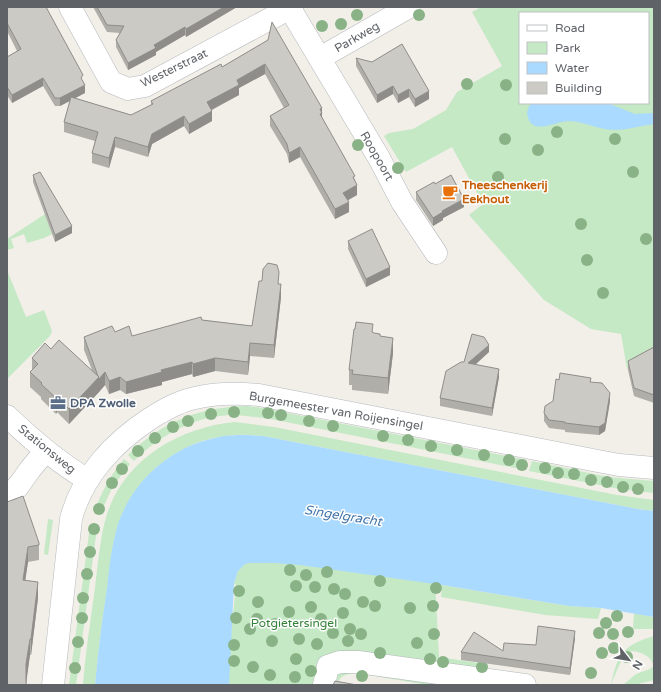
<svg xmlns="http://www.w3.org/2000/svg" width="661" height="692" font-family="'Varela Round',sans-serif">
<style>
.green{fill:#c5e8c5;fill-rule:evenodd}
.water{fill:#aadaff}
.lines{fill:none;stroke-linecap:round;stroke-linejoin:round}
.minor-casing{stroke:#b5b8bc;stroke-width:23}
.secondary-casing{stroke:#b6babf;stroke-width:23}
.minor{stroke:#fff;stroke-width:22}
.secondary{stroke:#fff;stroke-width:22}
.tree{fill:#89b387}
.wall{fill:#afaea9}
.shaded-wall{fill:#8f8d8a}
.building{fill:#cccac5;stroke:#8f8d8a}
.labels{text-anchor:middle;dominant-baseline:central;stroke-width:3;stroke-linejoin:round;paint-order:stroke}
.street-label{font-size:12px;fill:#5f6368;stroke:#fff}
.food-label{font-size:12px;font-weight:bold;fill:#c56008;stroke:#fff;text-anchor:start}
.service-label{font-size:12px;font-weight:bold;fill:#4e5e75;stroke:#fff;text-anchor:start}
.park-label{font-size:12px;fill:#348238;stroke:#fff}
.water-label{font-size:13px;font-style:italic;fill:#4174aa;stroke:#fff}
</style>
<rect width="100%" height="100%" fill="#f1efe8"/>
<g class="green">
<path d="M481,7h173v348l-27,14 -6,-35 -30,-5 -47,-29 -75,-85 14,-11 -31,-57 -46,25 -22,-36 5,-3 24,-4 33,-19 11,-18 45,-26 -30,-54zM520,13h128v90h-128z"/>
<polygon points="45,214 52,234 44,238 27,243 24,234 11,239 14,248 7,250 7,239"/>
<polygon points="7,270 26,317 44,310 52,331 50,336 7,379"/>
<path d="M248,406l14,2 265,52 -2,10 -249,-50c-13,-2 -27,-4 -40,-5 -38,-1 -76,20 -102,46l-6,-6c35,-34 72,-48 120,-49z"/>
<path d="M235,422l39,5 343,68 37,5v11l-16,-2 -375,-73c-12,-1 -24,-2 -36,0 -47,4 -91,40 -107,84 -8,20 -9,41 -12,62 -5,34 -10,69 -13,103h-12c2,-30 7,-60 11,-90 4,-27 5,-55 13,-81 18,-55 73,-87 128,-92z"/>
<path d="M124,459l6,5 -17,22 -12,26 -6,-2c7,-19 16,-36 29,-51z"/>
<polygon points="532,461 608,477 654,481 654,493 619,489 529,471"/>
<polygon points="48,519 53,520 48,555 44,554"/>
<polygon points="90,526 97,528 76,685 69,685"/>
<path d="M259,555l176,26 4,76 46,7 -2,7 -42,10v4h-13l-72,-12c-7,1 -14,1 -17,8l-3,-1 -11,5h-99l10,-100 -2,-1 4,-13 7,-11z"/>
<polygon points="442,585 569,606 601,608 598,619 545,615 441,597"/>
<polygon points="634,613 654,617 654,629 633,629"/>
<path d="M654,636v44l-16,4v1h-15l13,-11 14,-5 3,-3c-1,-10 -12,-14 -21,-15 -11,4 -15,21 -20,31v3h-1c6,-30 12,-40 43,-49z"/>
</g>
<g class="water">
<path d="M532,103h75l28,11 19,-1v11c-15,2 -34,8 -49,5 -12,-2 -24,-8 -37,-8 -11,0 -36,15 -40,-4 -2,-5 0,-10 4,-14z"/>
<path d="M246,435l17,1 375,73 16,2v106l-53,-9 -32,-2 -127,-21 -142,-20 -25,-2h-26l-4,1 -7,7 -4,13 -5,101h-134c3,-32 7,-65 12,-97 2,-19 4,-38 9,-57 12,-46 53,-84 99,-93 10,-3 20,-3 31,-3z"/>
</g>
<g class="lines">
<defs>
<g id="minor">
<polyline points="70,7 111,82 128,89 145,86 292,7"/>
<polyline points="289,7 379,158 402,202 436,253"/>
<polyline points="320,58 409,7"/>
<path d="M7,416c25,24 50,46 81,64"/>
<path d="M7,495c11,-5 15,-15 22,-24 5,-7 11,-13 17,-20"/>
<polyline points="324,685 328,666 340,662 358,662 525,685"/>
</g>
<path id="secondary" d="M53,685l18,-166c11,-43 43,-77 80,-101 13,-8 28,-17 44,-20 21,-5 42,-5 64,-3l344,67 16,3 35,3"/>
</defs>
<use href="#minor" class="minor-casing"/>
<use href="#secondary" class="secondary-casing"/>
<use href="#minor" class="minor"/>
<use href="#secondary" class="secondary"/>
</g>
<g class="tree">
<circle cx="357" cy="15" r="6"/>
<circle cx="419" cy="15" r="6"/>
<circle cx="341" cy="24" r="6"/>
<circle cx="322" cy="26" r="6"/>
<circle cx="467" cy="84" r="6"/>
<circle cx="506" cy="85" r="6"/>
<circle cx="557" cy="132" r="6"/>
<circle cx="505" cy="139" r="6"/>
<circle cx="615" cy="139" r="6"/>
<circle cx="358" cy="145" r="6"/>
<circle cx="538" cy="150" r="6"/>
<circle cx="398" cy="168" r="6"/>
<circle cx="633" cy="172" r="6"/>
<circle cx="498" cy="177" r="6"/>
<circle cx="581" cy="224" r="6"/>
<circle cx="646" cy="239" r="6"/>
<circle cx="587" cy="260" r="6"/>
<circle cx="603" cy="293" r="6"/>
<circle cx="234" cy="412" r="6"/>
<circle cx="268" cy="413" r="6"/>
<circle cx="211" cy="414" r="6"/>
<circle cx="281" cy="415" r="6"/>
<circle cx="188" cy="421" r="6"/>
<circle cx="309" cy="421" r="6"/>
<circle cx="333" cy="426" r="6"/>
<circle cx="173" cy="427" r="6"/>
<circle cx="383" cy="436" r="6"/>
<circle cx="155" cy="438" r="6"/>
<circle cx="408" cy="440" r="6"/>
<circle cx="431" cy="446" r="6"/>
<circle cx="457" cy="450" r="6"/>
<circle cx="138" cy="451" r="6"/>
<circle cx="484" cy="455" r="6"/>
<circle cx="509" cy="460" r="6"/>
<circle cx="522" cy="465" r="6"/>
<circle cx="545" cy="468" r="6"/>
<circle cx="122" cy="469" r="6"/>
<circle cx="558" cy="473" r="6"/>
<circle cx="574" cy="474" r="6"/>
<circle cx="591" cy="480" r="6"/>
<circle cx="607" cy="482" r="6"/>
<circle cx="112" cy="483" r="6"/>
<circle cx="623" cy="487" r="6"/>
<circle cx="638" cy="489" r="6"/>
<circle cx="99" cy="509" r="6"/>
<circle cx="94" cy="529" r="6"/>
<circle cx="90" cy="552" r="6"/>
<circle cx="290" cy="570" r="6"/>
<circle cx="327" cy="572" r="6"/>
<circle cx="87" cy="574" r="6"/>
<circle cx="306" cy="575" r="6"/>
<circle cx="380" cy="581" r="6"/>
<circle cx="296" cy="586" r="6"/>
<circle cx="315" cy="587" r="6"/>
<circle cx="436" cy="588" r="6"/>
<circle cx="334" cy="589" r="6"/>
<circle cx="239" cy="591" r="6"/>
<circle cx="345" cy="594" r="6"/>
<circle cx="83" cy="598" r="6"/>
<circle cx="258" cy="602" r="6"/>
<circle cx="363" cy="602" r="6"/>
<circle cx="375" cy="606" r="6"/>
<circle cx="433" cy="606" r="6"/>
<circle cx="311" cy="607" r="6"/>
<circle cx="410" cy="608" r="6"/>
<circle cx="289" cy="612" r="6"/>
<circle cx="343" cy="613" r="6"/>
<circle cx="617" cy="616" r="6"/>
<circle cx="82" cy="618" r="6"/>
<circle cx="236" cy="618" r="6"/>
<circle cx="257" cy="619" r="6"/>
<circle cx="321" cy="619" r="6"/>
<circle cx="606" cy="623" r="6"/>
<circle cx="275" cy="624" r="6"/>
<circle cx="250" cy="629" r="6"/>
<circle cx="350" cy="629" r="6"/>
<circle cx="628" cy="632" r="6"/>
<circle cx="333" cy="633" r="6"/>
<circle cx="599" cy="633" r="6"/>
<circle cx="361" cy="634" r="6"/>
<circle cx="434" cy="634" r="6"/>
<circle cx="613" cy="634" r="6"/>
<circle cx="299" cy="639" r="6"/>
<circle cx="272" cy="641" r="6"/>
<circle cx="348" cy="641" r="6"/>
<circle cx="78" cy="642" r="6"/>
<circle cx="417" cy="643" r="6"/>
<circle cx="317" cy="644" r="6"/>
<circle cx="234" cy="645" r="6"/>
<circle cx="614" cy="648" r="6"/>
<circle cx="380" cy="653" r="6"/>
<circle cx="602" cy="653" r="6"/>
<circle cx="627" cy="657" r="6"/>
<circle cx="296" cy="659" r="6"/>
<circle cx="430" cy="659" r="6"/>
<circle cx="234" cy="661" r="6"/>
<circle cx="443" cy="662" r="6"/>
<circle cx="253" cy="667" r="6"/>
<circle cx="482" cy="667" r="6"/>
<circle cx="75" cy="668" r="6"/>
<circle cx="311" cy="671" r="6"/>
<circle cx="591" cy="673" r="6"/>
<circle cx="270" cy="675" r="6"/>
<circle cx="362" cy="676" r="6"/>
<circle cx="295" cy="677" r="6"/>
</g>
<g class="wall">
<polygon points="7,7 83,82 85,93 75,98 131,115 151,105 151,101 222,67 268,40 322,108 322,117 355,180 357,195 348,200 349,212 335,219 300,157 289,163 287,154 270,126 270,116 284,108 265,74 239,88 239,95 212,110 212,121 189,134 184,126 152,144 148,157 115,147 109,168 92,163 92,153 95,141 64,132 64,122 70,101 60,106 55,106 43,86 12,103 7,95 7,57 17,51 7,31"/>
<polygon points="93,7 237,7 186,37 185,35 156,52 156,55 128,70 116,47 116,40 120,33 107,32"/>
<polygon points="356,58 429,99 415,107 409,97 398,103 393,94 377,103 356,66"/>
<polygon points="33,175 72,233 55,242 33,182"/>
<polygon points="435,184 464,207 443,218 443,220 433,226 416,200 416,192"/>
<polygon points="348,241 390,275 366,287 348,249"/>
<polygon points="279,284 281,297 274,358 250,356 248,375 215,371 193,377 192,374 162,382 162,385 126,394 120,390 109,394 105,385 99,392 99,391 99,392 69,424 57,412 56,414 41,399 41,397 30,387 30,372 32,370 32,358 51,349 92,370 84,350 84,337 115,332 132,336 202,320 252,326"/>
<polygon points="373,333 380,336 393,353 388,394 352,390 352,385 349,385 349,370"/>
<polygon points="654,347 654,403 634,396 628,370 628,361"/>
<polygon points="489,352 475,365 499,377 492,416 440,406 440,398 464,362"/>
<polygon points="591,382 610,401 605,431 599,435 565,432 565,430 549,428 544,421 544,413 553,401"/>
<polygon points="7,502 39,543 39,560 28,562 25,580 38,598 31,655 30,655 26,680"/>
<polygon points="575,638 570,675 461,660 461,652 503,651"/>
</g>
<g class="shaded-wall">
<polygon points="224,7 237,7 186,37 186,29"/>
<polygon points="185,27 185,35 156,52 156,55 128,70 128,63 154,45"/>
<polygon points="265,64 265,74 239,88 239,95 207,112 207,102 237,80"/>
<polygon points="43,78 43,86 12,103 12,95"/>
<polygon points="85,85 85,93 60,106 60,98"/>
<polygon points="393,86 393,94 377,103 377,95"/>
<polygon points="409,89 409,97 398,103 398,95"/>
<polygon points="429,91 429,99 415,107 415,99"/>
<polygon points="322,108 322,123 320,124 320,109"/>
<polygon points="212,111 212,121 189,134 189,124"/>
<polygon points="184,116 184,126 152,144 148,157 148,147 152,134"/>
<polygon points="115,137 115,147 109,168 109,158"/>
<polygon points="300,147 300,157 289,163 289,153"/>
<polygon points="357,185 357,195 343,203 343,193"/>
<polygon points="464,199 464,207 443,218 443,220 433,226 433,218 442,211"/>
<polygon points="349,202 349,212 335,219 335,209"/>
<polygon points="72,226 72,233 55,242 55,235"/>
<polygon points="390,267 390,275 366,287 366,279"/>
<polygon points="281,284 281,297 274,358 274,345"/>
<polygon points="393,338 393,353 388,394 388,378"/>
<polygon points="250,343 250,356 248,375 248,362"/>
<polygon points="489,345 489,352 468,371 468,363"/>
<polygon points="215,358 215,371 193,377 193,364"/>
<polygon points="192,362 192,374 162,382 162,385 126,394 126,382 161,370"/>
<polygon points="499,369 499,377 492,416 492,408"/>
<polygon points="105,372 105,385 99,392 99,379"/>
<polygon points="99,377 99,392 69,424 69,409"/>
<polygon points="120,377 120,390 109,394 109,381"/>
<polygon points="610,393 610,401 605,431 599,435 599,427"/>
<polygon points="57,397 57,412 56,414 56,398"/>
<polygon points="28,547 28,562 23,596 23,580"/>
<polygon points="38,582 38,598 31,655 31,639"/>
<polygon points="575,631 575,638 570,675 570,668"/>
<polygon points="30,639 30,655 26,685 26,664"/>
</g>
<g class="building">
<polygon points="7,7 46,7 83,75 81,78 85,85 60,98 55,98 43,78 12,95 7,87 7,57 21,49 7,23"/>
<polygon points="97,7 224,7 186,29 185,27 154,45 156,48 128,63 116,40 124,26 107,25"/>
<polygon points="272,22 322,108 320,109 322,113 320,114 355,176 353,177 357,185 343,193 349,202 335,209 300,147 289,153 287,144 270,116 289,105 265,64 237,80 239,85 207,102 212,111 189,124 184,116 152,134 148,147 115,137 109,158 92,153 98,132 64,122 71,97 131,115 153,104 151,101 221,64 222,67 268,40"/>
<polygon points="402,44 429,91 415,99 409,89 398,95 393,86 377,95 356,58 372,62"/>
<polygon points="40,172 72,226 55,235 33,175"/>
<polygon points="451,175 464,199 442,211 443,212 433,218 416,192 434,182 435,184"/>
<polygon points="372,229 390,267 366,279 348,241"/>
<polygon points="268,263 277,265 279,272 278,284 281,284 274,345 250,343 248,362 215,358 193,364 192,362 161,370 162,372 126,382 120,377 109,381 105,372 99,379 84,337 112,326 115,332 129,326 132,336 201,317 202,320 252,326 259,281 262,281 263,269"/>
<polygon points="356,322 373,324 372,332 374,333 380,334 380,336 393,338 388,378 352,374 353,370 349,370 354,329 355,329"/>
<polygon points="472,334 484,337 489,345 468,363 499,369 492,408 440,398 446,371 461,362 464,362"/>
<polygon points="59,340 99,377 69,409 57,397 56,398 41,384 42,383 30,372 38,364 32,358 45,343 51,349"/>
<polygon points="654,347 654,395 634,388 628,361"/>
<polygon points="560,373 591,378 590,382 602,383 610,393 605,423 599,427 565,423 565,422 549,420 544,413 545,406 553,401 556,379 559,380"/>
<polygon points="23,496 39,543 39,545 28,547 23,580 38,582 31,639 30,639 26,664 26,685 7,685 7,502"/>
<polygon points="538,626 575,631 570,668 461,652 474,632 503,651 504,643 536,645"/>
<polygon points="335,681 357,685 333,685"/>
</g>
<defs>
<symbol id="cafe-bare" viewBox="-9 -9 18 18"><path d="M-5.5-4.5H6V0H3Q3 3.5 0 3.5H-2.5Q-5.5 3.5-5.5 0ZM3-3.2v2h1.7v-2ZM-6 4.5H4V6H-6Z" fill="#e8710a" stroke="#fff" stroke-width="2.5" paint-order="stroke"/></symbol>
<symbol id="office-bare" viewBox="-9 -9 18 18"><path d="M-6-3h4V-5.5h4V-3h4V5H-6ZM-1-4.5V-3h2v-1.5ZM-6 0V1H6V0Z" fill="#5c6f8a" stroke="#fff" stroke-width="2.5" paint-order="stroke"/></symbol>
</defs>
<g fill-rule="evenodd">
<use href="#cafe-bare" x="439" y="181" width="22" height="22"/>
<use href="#office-bare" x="47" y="392" width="22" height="22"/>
</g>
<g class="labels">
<g class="street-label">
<text transform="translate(357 37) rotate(-30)">Parkweg</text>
<text transform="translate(174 68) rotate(-26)">Westerstraat</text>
<text transform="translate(377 156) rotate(60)">Roopoort</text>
<text transform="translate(336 411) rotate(10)">Burgemeester van Roijensingel</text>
<text transform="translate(47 449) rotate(39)">Stationsweg</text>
</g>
<g class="food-label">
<text x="462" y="185">Theeschenkerij<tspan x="462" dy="14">Eekhout</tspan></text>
</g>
<g class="service-label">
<text x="70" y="403">DPA Zwolle</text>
</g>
<g class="park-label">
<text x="294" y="623">Potgietersingel</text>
</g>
<g class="water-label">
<text transform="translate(343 516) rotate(9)">Singelgracht</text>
</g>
</g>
<rect width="661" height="692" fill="none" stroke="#5f6368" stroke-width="16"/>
<rect x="519" y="12" width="130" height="92" fill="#ffffff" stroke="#bfc1c3"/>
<rect x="527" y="25" width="20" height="6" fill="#ffffff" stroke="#bfc1c3"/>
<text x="555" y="32" font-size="12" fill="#5f6368">Road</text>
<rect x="527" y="42" width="20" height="12" fill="#c5e8c5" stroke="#bfc1c3"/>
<text x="555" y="52" font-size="12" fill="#5f6368">Park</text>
<rect x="527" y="62" width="20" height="12" fill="#aadaff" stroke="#bfc1c3"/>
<text x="555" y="72" font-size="12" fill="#5f6368">Water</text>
<rect x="527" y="82" width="20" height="12" fill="#cccac5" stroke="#bfc1c3"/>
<text x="555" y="92" font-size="12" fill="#5f6368">Building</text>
<g transform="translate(629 660) rotate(121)" stroke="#ffffff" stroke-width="3" paint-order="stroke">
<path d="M0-3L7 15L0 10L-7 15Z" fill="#5f6368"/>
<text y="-6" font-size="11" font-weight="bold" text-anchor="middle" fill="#5f6368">N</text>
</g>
</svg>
